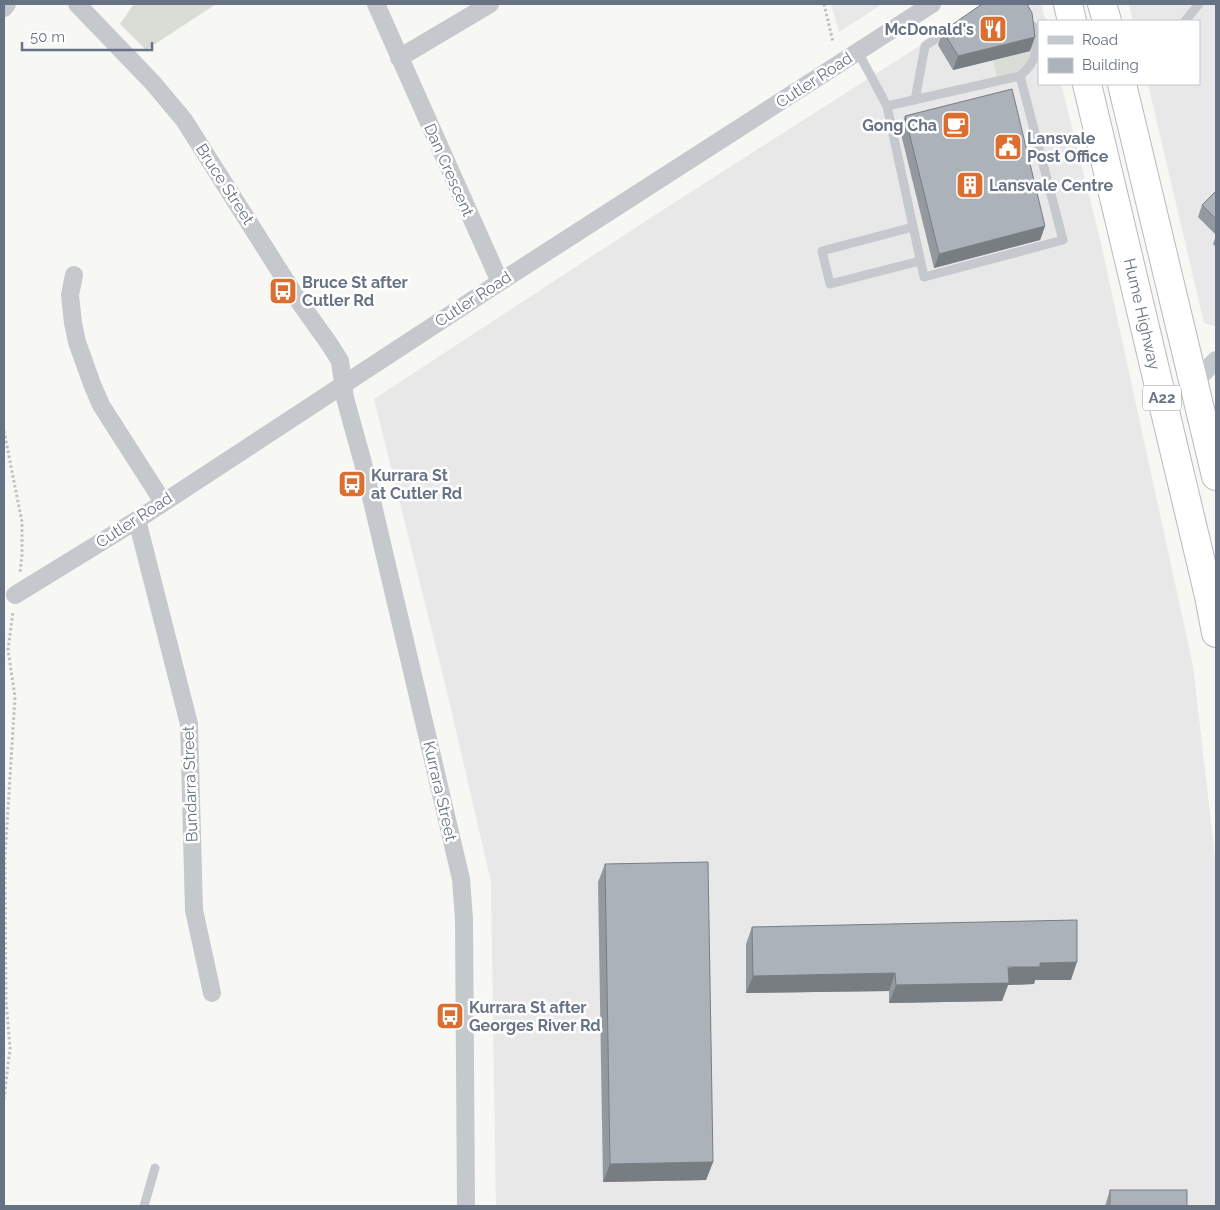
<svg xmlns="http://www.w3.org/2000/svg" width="1220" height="1210" font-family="Raleway,sans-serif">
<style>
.built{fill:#e7e8e7}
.green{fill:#d8ded5}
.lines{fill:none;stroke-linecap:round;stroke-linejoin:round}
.highway-casing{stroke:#b8babe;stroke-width:30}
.path{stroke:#bfc0c3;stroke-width:3;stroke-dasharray:2.5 2.5;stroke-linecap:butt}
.lane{stroke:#c5c8cc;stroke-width:9}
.street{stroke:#c5c8cc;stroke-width:18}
.highway{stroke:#fff;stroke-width:28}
.wall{fill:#93999f}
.shaded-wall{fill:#787d82}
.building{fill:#abb2b9;stroke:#787d82}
.labels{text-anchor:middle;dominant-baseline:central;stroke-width:5;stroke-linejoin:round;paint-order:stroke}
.shield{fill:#fff;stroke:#959da9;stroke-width:1}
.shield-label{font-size:15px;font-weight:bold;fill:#677384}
.poi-label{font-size:16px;font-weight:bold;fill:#677384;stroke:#fff;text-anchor:start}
.street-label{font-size:16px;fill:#677384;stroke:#fff}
</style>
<rect width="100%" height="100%" fill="#f7f7f4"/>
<g class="built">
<polygon points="831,4 882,4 839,32"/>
<polygon points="985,4 1041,4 1046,21 1039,21 1039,84 1061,84 1100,239 1193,666 1216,866 1216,1206 496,1206 491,882 448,696 374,399 655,215"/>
<polygon points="1129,4 1216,4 1216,324 1214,326 1204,323 1148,84 1199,84 1199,21 1133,21"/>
</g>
<g class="green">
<polygon points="134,4 216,4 146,50 120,24"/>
<polygon points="1033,50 1024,70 997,77 993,60"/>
</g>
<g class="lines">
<defs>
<g id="highway">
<polyline points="1068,4 1072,21"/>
<polyline points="1102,4 1107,21"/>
<polyline points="1087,84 1209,596 1216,633"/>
<polyline points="1122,84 1216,476"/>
</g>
</defs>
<use href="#highway" class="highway-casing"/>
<g class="path">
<polyline points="824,4 833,42"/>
<polyline points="4,431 22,522 22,555 20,573"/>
<polyline points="4,1099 10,1048 6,1000 5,857 15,697 8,650 13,611"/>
</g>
<g class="lane">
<polyline points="1185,21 1199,4"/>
<polyline points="858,52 887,106 924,277 1063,240 1020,76 887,106"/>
<path d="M1020,76c19,-16 17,-27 13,-50"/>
<polyline points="915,100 925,46 950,29"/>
<polyline points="913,227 822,251 830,284 920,261"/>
<polyline points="144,1206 155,1168"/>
</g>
<g class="street">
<polyline points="77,4 153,83 184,120 298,300 330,345 340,361 345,398 363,463 461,879 464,919 466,1206"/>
<polyline points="376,4 500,282"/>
<polyline points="4,8 7,4"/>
<polyline points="399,58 490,4"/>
<polyline points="74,275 70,295 73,323 77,342 92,384 101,405 163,502"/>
<polyline points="1195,382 1216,360"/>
<polyline points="137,520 189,724 194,910 212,993"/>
<polyline points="15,595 137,520 500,282 932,4"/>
</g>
<use href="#highway" class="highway"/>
</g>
<g class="wall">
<polygon points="943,31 1030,51 953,70 938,45"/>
<polygon points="905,116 1045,226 1040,240 934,268 900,130"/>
<polygon points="1216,191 1216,235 1198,217 1202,205"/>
<polygon points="1216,236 1216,247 1213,244"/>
<polygon points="605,864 713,1162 706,1180 603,1182 598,882"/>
<polygon points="752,927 1071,980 1035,980 1034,984 1008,985 1002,1001 889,1003 889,991 746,993 746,944"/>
<polygon points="1110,1190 1187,1206 1105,1206"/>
</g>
<g class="shaded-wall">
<polygon points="1035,37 1030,51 953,70 958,56"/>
<polygon points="1045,226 1040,240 934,268 939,254"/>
<polygon points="1077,962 1071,980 1035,980 1034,984 1008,985 1002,1001 889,1003 896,985 1040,963"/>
<polygon points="895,973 889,991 746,993 753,976"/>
<polygon points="713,1162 706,1180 603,1182 610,1164"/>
</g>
<g class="building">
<polygon points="982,4 1027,4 1032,13 1035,37 958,56 943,31"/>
<polygon points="1012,89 1045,226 939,254 905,116"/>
<polygon points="1216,191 1216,219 1202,205"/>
<polygon points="708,862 713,1162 610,1164 605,864"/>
<polygon points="1077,920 1077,962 1040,963 1040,967 1008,967 1009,983 896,985 895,973 753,976 752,927"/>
<rect x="1110" y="1190" width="77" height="16"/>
</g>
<defs>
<symbol id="restaurant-square" viewBox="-11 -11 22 22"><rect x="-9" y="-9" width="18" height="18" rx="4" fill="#dc6e2f" stroke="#fff"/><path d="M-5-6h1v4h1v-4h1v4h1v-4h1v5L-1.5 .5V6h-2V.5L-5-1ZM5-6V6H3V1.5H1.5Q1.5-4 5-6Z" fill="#fff"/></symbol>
<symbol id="cafe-square" viewBox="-11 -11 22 22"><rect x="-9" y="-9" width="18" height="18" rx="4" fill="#dc6e2f" stroke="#fff"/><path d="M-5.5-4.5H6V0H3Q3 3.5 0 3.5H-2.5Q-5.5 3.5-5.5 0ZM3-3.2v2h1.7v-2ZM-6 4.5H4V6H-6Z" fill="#fff"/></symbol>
<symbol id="civic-square" viewBox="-11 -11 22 22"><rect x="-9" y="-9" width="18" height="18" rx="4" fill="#dc6e2f" stroke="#fff"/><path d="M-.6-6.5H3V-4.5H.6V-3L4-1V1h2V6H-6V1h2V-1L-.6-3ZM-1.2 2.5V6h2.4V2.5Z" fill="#fff"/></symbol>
<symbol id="building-square" viewBox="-11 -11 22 22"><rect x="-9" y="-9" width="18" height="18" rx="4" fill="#dc6e2f" stroke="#fff"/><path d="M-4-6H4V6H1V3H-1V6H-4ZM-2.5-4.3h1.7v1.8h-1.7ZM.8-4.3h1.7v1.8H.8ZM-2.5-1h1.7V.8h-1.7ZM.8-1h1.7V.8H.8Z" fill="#fff"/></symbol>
<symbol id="bus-square" viewBox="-11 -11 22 22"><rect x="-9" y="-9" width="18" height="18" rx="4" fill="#dc6e2f" stroke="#fff"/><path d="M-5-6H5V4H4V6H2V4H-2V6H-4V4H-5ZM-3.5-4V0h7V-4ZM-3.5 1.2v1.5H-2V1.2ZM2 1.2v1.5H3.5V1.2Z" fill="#fff"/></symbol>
</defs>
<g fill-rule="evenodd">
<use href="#restaurant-square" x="977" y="13" width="32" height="32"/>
<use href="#cafe-square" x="940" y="109" width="32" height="32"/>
<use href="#civic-square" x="992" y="131" width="32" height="32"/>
<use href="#building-square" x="954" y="169" width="32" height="32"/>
<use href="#bus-square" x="267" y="275" width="32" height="32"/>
<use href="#bus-square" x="336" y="468" width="32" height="32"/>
<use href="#bus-square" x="434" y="1000" width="32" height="32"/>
</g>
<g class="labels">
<rect class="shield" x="1143" y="385.5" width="38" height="25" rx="4"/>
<g class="shield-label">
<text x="1162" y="398">A22</text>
</g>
<g class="poi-label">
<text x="974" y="29" text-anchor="end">McDonald's</text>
<text x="937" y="125" text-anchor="end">Gong Cha</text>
<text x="1027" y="138">Lansvale<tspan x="1027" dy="18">Post Office</tspan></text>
<text x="989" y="185">Lansvale Centre</text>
<text x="302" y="282">Bruce St after<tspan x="302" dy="18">Cutler Rd</tspan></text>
<text x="371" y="475">Kurrara St<tspan x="371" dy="18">at Cutler Rd</tspan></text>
<text x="469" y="1007">Kurrara St after<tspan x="469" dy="18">Georges River Rd</tspan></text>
</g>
<g class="street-label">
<text transform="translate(814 80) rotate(-33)">Cutler Road</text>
<text transform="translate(449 170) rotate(66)">Dan Crescent</text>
<text transform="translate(225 184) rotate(57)">Bruce Street</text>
<text transform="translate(473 299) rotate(-33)">Cutler Road</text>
<text transform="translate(1142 314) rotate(77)">Hume Highway</text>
<text transform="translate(134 520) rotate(-33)">Cutler Road</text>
<text transform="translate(190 784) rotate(-92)">Bundarra Street</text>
<text transform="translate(440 791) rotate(77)">Kurrara Street</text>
</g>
</g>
<rect width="1220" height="1210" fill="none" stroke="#677384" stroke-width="10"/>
<rect x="1038" y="20" width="162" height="65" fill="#ffffff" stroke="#c2c7ce"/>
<rect x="1048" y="36" width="25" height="8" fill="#c5c8cc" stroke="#c2c7ce"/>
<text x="1082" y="45" font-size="15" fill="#677384">Road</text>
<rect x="1048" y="58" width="25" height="15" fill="#abb2b9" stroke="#c2c7ce"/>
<text x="1082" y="70" font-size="15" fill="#677384">Building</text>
<path d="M22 42v8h130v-8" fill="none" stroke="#677384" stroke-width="2.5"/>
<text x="30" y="42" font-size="15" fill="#677384" stroke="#ffffff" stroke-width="4" paint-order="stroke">50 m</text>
</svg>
